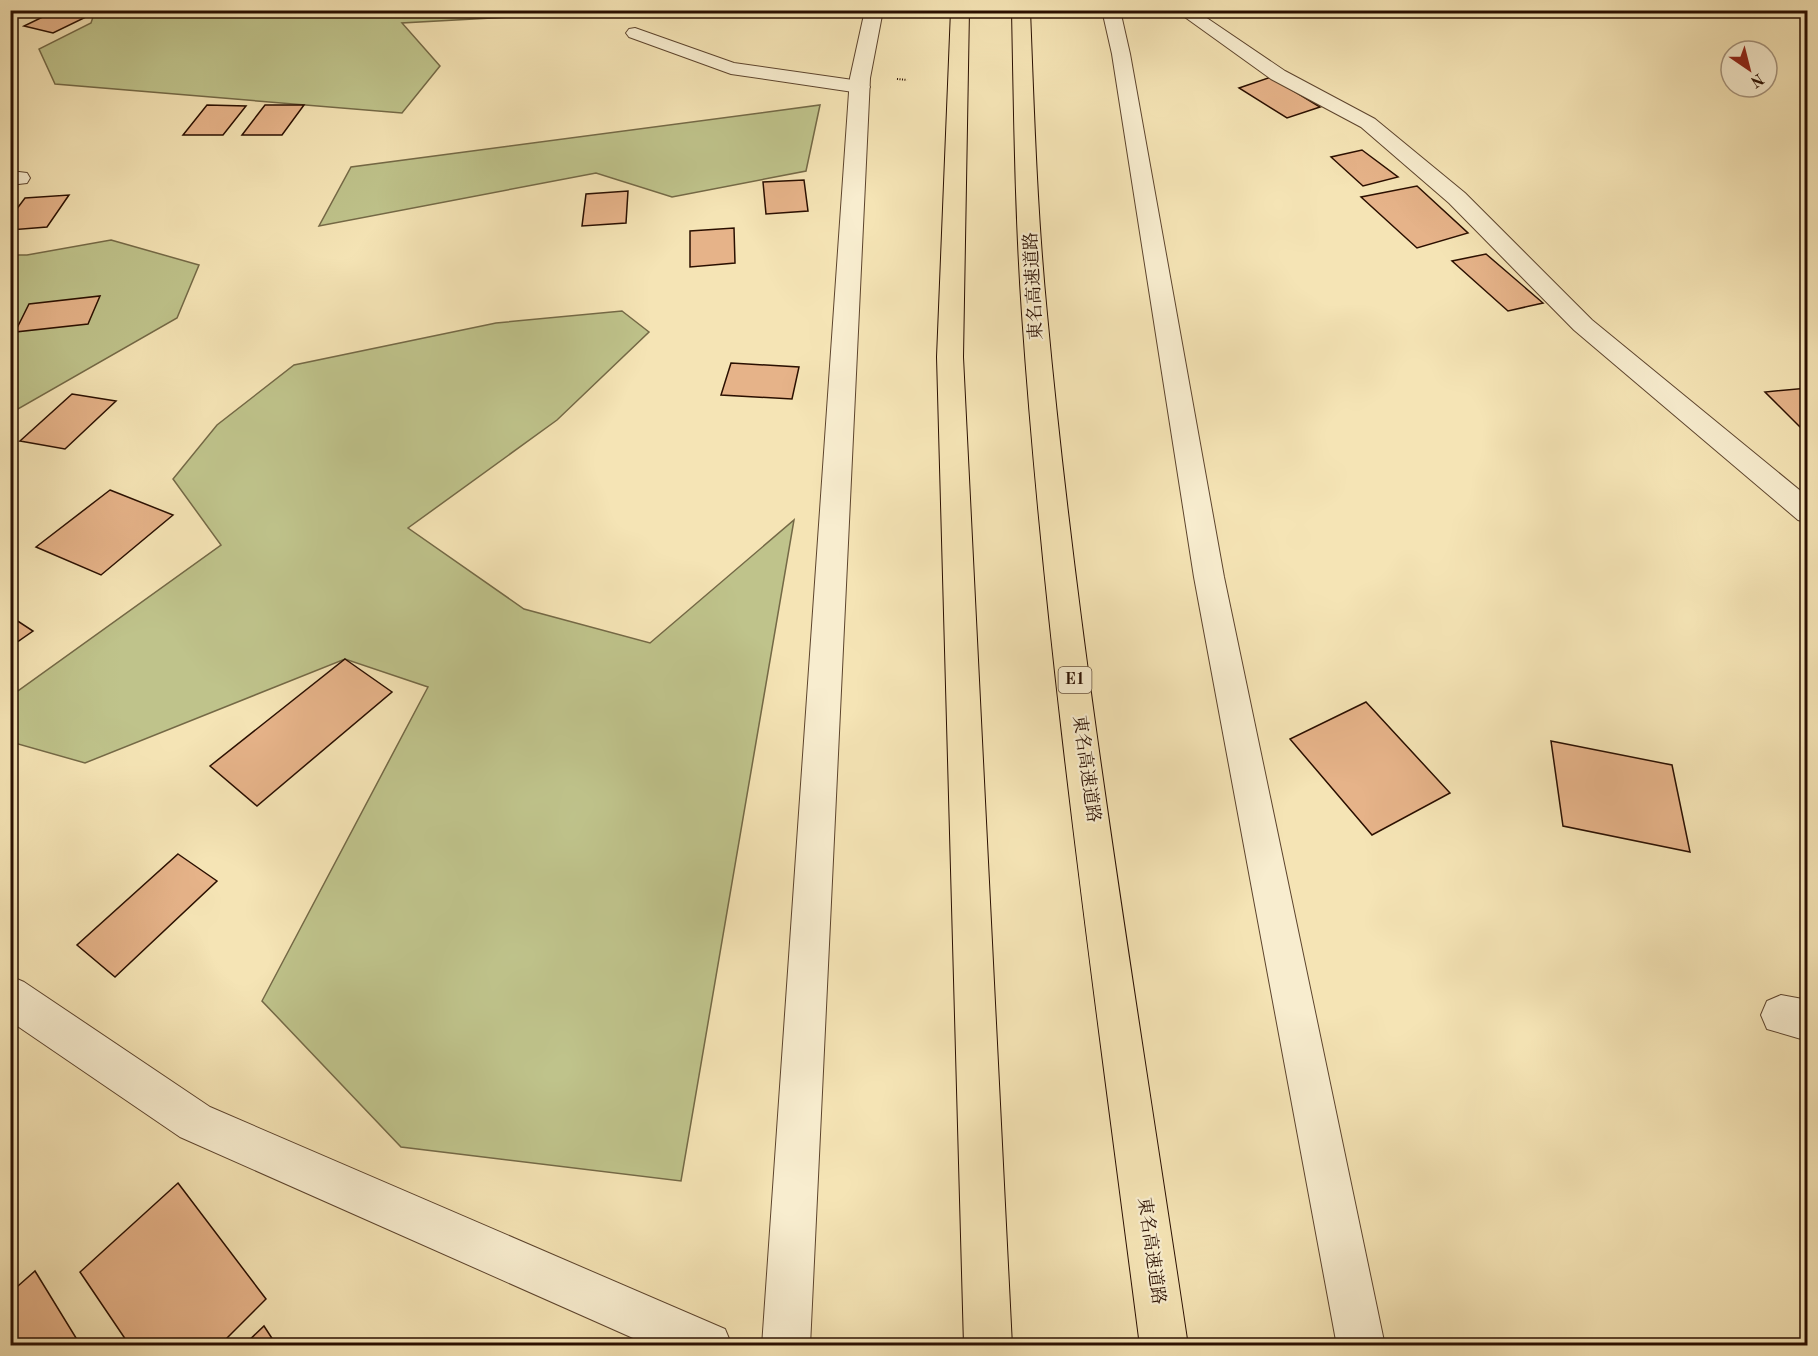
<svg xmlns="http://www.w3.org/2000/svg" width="1818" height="1356" font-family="'Old Standard TT','Noto Serif JP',serif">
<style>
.green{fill:#bfc38b;stroke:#746946;stroke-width:1.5}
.building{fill:#e6b389;stroke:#2a0f00;stroke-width:1.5}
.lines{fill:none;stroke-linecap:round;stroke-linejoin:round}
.minor-casing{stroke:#5d442d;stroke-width:2}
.tertiary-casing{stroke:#5d442d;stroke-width:2}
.motorway-casing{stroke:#2a0f00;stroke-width:2}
.path{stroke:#2a0f00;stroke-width:2;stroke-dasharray:1 1.5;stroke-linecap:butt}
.minor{fill:#f8edcf;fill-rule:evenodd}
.tertiary{fill:#f8edcf;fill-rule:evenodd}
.motorway{fill:#f5e4b5;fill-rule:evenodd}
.labels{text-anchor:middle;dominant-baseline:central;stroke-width:4.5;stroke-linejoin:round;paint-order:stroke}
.shield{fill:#f8edcf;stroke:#68523e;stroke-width:1.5}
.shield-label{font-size:16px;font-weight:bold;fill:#2a0f00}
.street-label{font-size:18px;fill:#2a0f00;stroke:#f8edcf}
</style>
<rect width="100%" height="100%" fill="#f5e4b5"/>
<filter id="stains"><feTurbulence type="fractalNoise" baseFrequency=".00333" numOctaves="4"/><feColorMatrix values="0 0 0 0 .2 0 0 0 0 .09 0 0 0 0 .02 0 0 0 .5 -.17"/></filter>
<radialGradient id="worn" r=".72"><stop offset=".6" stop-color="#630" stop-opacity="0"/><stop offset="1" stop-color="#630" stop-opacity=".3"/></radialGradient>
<g class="green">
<polygon points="95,11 618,11 402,23 440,66 402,113 55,84 39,49 91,23"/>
<polygon points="820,105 806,171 672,197 596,173 319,226 351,167"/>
<polygon points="111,240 199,265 177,318 11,413 10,255 27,255"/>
<polygon points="622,311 649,332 557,420 408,528 524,609 650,643 794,520 681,1181 401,1147 262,1001 428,687 345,659 85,763 11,742 11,696 221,545 173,479 217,425 294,365 496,323"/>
</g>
<g class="building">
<polygon points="57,10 86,17 53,33 24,26"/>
<polygon points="1271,77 1320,107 1287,118 1239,88"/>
<polygon points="207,105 246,106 223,135 183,135"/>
<polygon points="265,105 304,105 282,135 242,135"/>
<polygon points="1362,150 1398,177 1363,186 1331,157"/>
<polygon points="804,180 808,211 766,214 763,182"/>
<polygon points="1417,186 1468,233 1417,248 1361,197"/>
<polygon points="628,191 626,223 582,226 586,194"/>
<polygon points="69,195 47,227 10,230 10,218 25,198"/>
<polygon points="734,228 735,263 690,267 690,231"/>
<polygon points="1486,254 1543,303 1508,311 1452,261"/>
<polygon points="100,296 88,324 15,332 29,304"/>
<polygon points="731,363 799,367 792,399 721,395"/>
<polygon points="1808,388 1808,435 1765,392"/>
<polygon points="72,394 116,401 65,449 20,441"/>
<polygon points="110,490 173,515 101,575 36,547"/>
<polygon points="10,616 33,631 10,647"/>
<polygon points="345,659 392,692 257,806 210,766"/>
<polygon points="1366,702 1450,793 1372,835 1290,739"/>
<polygon points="1551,741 1672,765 1690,852 1563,826"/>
<polygon points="178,854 217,881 115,977 77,945"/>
<polygon points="178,1183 266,1299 219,1346 130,1346 80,1272"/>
<polygon points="35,1271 81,1346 10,1346 10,1293"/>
<polygon points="264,1326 277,1346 243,1346"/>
</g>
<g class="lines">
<defs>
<g id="minor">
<polygon points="10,10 21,10 10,17"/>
<polygon points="1102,10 1120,10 1130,54 1224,577 1385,1346 1337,1346 1194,577 1112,54"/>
<polygon points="1175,10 1195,10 1285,71 1375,119 1465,193 1592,320 1808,497 1808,523 1798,520 1574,330 1449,203 1361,127 1271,79"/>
<polygon points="635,28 734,63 860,81 867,83 870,87 867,91 860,93 731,74 629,37 626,33 629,29"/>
<polygon points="19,172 27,173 30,178 27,183 10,185 10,173"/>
<polygon points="1781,995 1808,1000 1808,1041 1767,1029 1761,1015 1767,1001"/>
</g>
<g id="tertiary">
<polygon points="865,10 883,10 870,78 810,1346 762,1346 850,78"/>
<polygon points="10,976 24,982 210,1107 725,1329 732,1346 651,1346 180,1137 10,1021"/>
</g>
<g id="motorway">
<polygon points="951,10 969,10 963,357 1012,1346 964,1346 937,357"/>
<path d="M1012,10h18c4,102 7,203 17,304 32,346 90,689 141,1032h-48c-44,-344 -94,-687 -118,-1032 -7,-101 -8,-202 -10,-304z"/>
</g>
</defs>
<use href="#minor" class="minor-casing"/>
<use href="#tertiary" class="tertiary-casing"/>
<use href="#motorway" class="motorway-casing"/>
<polyline class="path" points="897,79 907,80"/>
<use href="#minor" class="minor"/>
<use href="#tertiary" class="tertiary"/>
<use href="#motorway" class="motorway"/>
</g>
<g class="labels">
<rect class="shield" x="1058.5" y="667" width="33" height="26" rx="4.5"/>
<g class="shield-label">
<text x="1075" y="680">E1</text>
</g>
<g class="street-label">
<text transform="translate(1034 286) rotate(-93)">東名高速道路</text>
<text transform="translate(1086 769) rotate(82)">東名高速道路</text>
<text transform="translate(1151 1251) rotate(82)">東名高速道路</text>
</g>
</g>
<rect width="1818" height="1356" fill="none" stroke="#f5e4b5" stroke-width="36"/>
<rect x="12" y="12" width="1794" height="1332" fill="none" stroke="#2a0f00" stroke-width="3"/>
<rect x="18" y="18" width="1782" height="1320" fill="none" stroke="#2a0f00" stroke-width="1.5"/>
<g transform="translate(1749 69) rotate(145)"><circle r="28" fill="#f8edcf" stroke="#a6947c" stroke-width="1.5"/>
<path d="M0-4.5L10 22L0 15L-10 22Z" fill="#8f2418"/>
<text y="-9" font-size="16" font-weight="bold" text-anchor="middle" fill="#2a0f00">N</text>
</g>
<rect width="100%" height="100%" filter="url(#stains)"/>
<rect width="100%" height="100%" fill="url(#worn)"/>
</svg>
